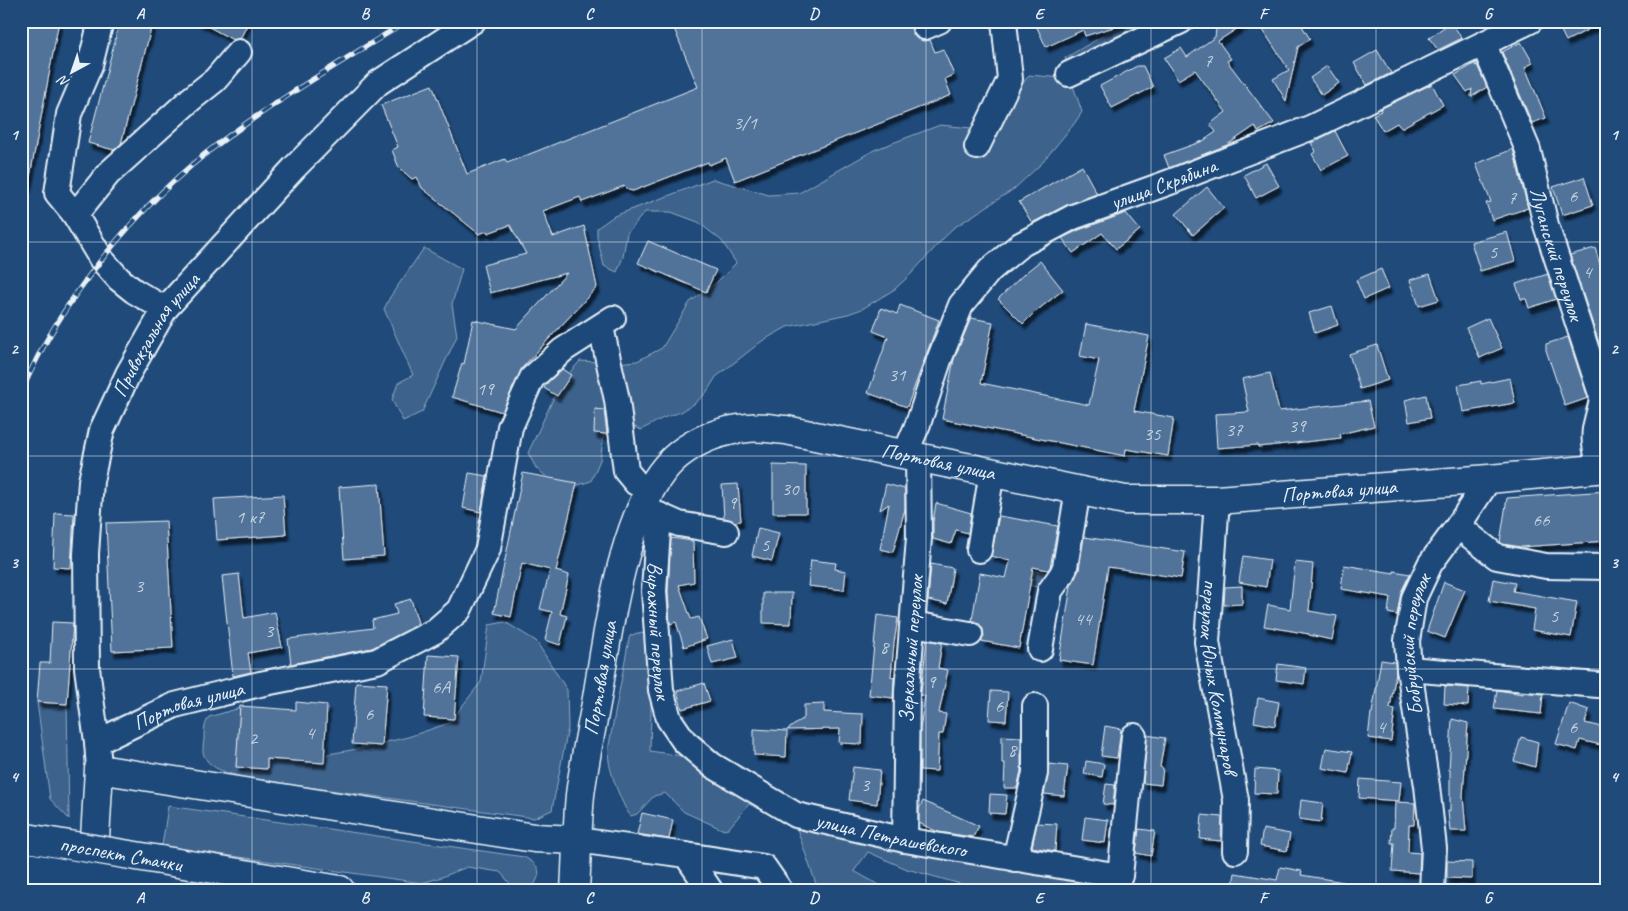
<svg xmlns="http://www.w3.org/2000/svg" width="1628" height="911" font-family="Caveat,sans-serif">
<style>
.green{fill:#3c628c;stroke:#92aac2}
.building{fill:#517399;stroke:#e8f1f8;filter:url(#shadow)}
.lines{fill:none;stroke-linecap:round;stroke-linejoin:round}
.minor-casing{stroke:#e8f1f8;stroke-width:28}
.major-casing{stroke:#e8f1f8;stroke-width:31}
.minor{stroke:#1f4a7a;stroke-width:24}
.major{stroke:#1f4a7a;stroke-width:28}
.rail-casing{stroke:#e8f1f8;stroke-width:5.5}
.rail{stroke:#1f4a7a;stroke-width:4;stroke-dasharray:11;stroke-linecap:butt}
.major-bridge-casing{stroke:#e8f1f8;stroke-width:31;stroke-linecap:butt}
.major-bridge{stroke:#1f4a7a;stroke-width:28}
.grid{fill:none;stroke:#e8f1f8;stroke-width:1;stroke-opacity:0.55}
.labels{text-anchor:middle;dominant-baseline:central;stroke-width:5;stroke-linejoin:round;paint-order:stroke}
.number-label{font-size:19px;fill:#c2d2e0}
.street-label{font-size:21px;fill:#e8f1f8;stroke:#1f4a7a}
.neatline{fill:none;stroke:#e8f1f8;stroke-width:2}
.grid-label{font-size:16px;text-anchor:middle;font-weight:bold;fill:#e8f1f8}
</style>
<defs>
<filter id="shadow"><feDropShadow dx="3" dy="5.5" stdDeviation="1" flood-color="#0009"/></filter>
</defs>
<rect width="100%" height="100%" fill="#1f4a7a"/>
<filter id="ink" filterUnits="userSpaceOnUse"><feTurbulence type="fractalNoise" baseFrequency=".02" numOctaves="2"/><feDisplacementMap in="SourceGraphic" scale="10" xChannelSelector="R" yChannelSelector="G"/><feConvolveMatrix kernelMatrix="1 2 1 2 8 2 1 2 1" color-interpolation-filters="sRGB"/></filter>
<g filter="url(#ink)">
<g class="green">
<polygon points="1103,21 1173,21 1069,71 1065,58 1106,34"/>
<polygon points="1069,74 1082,112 1074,124 1041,164 1014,189 952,229 911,274 895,289 862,309 848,314 787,327 762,341 716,377 706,393 694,404 681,412 663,418 641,430 629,424 611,412 604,435 600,460 591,481 572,487 548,478 536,468 528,453 561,382 580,361 616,363 637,361 662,348 690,302 716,283 736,263 722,241 698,222 671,212 645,212 627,233 623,257 617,272 604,266 597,237 597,228 614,216 713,179 769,195 799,193 874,150 940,125 972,128 971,138 1016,93 1029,75 1063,78"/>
<polygon points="424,248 462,269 452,304 457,336 422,412 403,421 392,400 398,383 413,375 384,309 390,297"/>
<polygon points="1034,571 1048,573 1045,588 1031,586"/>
<path d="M505,622l31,19 31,49 1,38 -16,82 -18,8 -285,-39c-15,-5 -42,-8 -46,-27 0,-4 0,-8 1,-12 0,-8 0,-16 5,-23l31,-9 -4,59 14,1 10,-6 34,-8 23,2 40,-7 51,-12 41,-14 32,-41 8,-57z"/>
<path d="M637,633l13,1 3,2 -3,115 52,8 94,59 110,27 247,45h-171l-75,-21 -39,-17 -14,19 34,19h-70l-22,-64 -47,-22 -21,25 -4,1 -40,-18 -19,-19 -11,3 -17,18 -6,2c-8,-7 -21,-44 -22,-55 -1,-5 0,-11 0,-16l20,-106 1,-3z"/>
<polygon points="37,702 67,704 69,819 50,799"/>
<path d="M168,806l356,51c16,9 19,14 9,30h-20l-13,-15 -33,-5 -25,10 -20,6 -260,-37z"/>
</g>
<g class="building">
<polygon points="21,21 59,21 28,187 21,186"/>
<polygon points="120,21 153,21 121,144 114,150 88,143"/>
<polygon points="198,21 249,21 240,39 233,40"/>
<polygon points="671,21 913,21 911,26 912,32 916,38 923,41 930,40 935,52 943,49 954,75 945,79 951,95 735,181 726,158 709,165 708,162 633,191 628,190 624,186 582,202 580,197 543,211 553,237 584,226 597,287 522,368 502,412 452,397 462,363 464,364 473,320 516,329 567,273 490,293 483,265 526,254 510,225 488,233 487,231 479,234 422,188 417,177 412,179 399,168 392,150 398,147 381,105 432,85 467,174 505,159 507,163 698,87"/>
<polygon points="1034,21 1122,21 1123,24 1085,36 1083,30 1046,47"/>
<polygon points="1217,21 1249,21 1218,41 1231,59 1227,61 1274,123 1258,132 1255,126 1227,145 1169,168 1164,155 1203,141 1216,132 1210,124 1226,112 1195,70 1178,80 1164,58 1181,48 1187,57 1215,37"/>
<polygon points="1257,21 1299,21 1310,39 1298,47 1286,101 1273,79 1289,70"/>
<polygon points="1556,21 1605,21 1566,41"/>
<polygon points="1451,22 1462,38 1438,50 1429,38"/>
<polygon points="1521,42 1533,63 1525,67 1546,118 1532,123 1502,52"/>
<polygon points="1377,50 1391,73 1367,85 1354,63"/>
<polygon points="1476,63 1475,66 1477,65 1487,87 1471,97 1472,89 1467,92 1455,75"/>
<polygon points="1137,66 1143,66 1153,87 1112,108 1100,86"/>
<polygon points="1327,66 1339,83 1322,95 1310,78"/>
<polygon points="1432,84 1443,105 1401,128 1397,123 1383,131 1373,115 1381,111 1380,109"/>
<polygon points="1335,131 1348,156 1321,170 1312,154 1316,151 1311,143"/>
<polygon points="1513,149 1528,208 1492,220 1486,203 1491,202 1476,164"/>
<polygon points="1266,163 1279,186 1256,198 1244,175"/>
<polygon points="1082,166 1097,194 1067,205 1032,223 1019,202"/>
<polygon points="1584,177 1593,205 1562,215 1553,187"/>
<polygon points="1207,187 1224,208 1193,235 1176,214"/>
<polygon points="1126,213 1140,230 1116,249 1102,233 1073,253 1062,238 1079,230"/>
<polygon points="1507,232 1515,261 1480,271 1471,242"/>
<polygon points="648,241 716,270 706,292 638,263"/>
<polygon points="1595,248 1607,287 1607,350 1602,352 1570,255"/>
<polygon points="1040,261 1063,290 1035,312 1023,324 998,299 1025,273"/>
<polygon points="1381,269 1389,288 1364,299 1356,280"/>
<polygon points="1430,274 1439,300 1419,306 1410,280"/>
<polygon points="1548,274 1556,299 1529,308 1526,299 1521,299 1516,284"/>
<polygon points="900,305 939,320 907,407 868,393 888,337 873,331 881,308 897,314"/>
<polygon points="1332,306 1338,325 1315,333 1309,313"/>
<polygon points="971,318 993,322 981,383 1089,405 1099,360 1080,356 1086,324 1149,336 1134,411 1174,418 1168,456 1126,449 1125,456 942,419 954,359"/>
<polygon points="1488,318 1502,348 1480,358 1466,328"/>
<polygon points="1568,337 1588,398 1565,406 1546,350 1546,344"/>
<polygon points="1377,345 1388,380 1360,389 1349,354"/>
<polygon points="562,369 571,375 557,396 544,388 548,382"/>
<polygon points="1270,373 1279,411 1368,401 1374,426 1340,434 1341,438 1258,447 1258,445 1217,448 1215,414 1249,412 1242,379"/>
<polygon points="1510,378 1515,403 1463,412 1458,385 1481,381 1481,384"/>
<polygon points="1426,395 1430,418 1409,422 1405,400"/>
<polygon points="595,409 604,410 607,434 594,433"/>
<polygon points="773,465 806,466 806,513 773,513"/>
<polygon points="469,473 487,476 481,512 463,508"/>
<polygon points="523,473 577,483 556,571 569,575 560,614 567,616 560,645 545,640 552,612 540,609 550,570 522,563 511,617 494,613"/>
<polygon points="379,484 384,556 344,559 339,487"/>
<polygon points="738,484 741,521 735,522 724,518 722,485"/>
<polygon points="886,484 905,489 905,509 893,552 880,549 889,504 880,510"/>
<polygon points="1607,491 1607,541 1521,547 1503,544 1500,542 1507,498"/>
<polygon points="283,495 286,535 217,540 214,499"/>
<polygon points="936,503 971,513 968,533 956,530 951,544 933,539 933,522"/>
<polygon points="55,513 74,514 71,568 53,567"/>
<polygon points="999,516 1058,526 1050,567 1048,570 1033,567 1019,648 981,641 984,636 983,629 978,623 972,620 980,573 1006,578 1010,561 991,556"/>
<polygon points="166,521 173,648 112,651 106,523"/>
<polygon points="758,528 779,533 772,561 752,556"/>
<polygon points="1084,537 1185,552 1181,578 1108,567 1093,665 1059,660 1071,586 1079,570"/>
<polygon points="671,538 693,541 694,582 679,585 691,619 699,617 707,639 684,647 676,622 670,624 668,591"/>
<polygon points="1243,556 1270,560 1266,587 1239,582"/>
<polygon points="811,560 836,563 835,569 846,571 844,590 808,586"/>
<polygon points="1295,562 1313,564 1309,611 1337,616 1332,640 1309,635 1309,634 1264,626 1268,605 1290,609"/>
<polygon points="931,564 953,568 947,604 928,600"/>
<polygon points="1344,565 1394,573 1394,571 1410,574 1401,592 1397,615 1388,613 1390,597 1341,589"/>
<polygon points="239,574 244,618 275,612 282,647 248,653 251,672 233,676 222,576"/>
<polygon points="1493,579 1515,583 1513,591 1577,602 1571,637 1532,630 1535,609 1489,601"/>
<polygon points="1444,582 1465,590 1445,638 1427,631"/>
<polygon points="1242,586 1242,604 1224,605 1225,587"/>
<polygon points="763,593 792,593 791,624 763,623"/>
<polygon points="411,599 418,623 416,626 372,648 291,664 288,639 373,628 372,620 397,614 394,604"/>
<polygon points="877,615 898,618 894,643 891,677 894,678 893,698 869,695"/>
<polygon points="52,622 73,623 67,704 37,702 40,663 50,663"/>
<polygon points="733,639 738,658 712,664 707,646"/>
<polygon points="927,640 942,643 938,668 948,670 939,713 946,714 943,734 939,734 937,771 920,770 920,729 925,696 921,695 921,692"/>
<polygon points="428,655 459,657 454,719 424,717"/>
<polygon points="1381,660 1395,662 1396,672 1390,708 1395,709 1391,741 1368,738 1371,713 1372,713"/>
<polygon points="1278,664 1306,668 1304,684 1276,680"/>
<polygon points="356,682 387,684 382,746 352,744"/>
<polygon points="704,683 710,701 682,709 677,691"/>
<polygon points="1445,686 1469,688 1468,706 1444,704"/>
<polygon points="1497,690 1523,694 1523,692 1543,694 1541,714 1494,709"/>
<polygon points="991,691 1008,692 1006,721 989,720"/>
<polygon points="1258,698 1279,702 1275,726 1254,722"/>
<polygon points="296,702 327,705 324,763 267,759 267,769 236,767 240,706 296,710"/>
<polygon points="1569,703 1589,710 1585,723 1607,728 1605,746 1580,740 1577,750 1556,744"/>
<polygon points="824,704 824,712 863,714 862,744 839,743 840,729 787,730 804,718 804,705"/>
<polygon points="1452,719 1468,723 1463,796 1466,831 1450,831 1448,811 1450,811 1450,770 1449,770"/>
<polygon points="1105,726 1121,729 1117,758 1101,756"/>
<polygon points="754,729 787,731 786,757 754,755"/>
<polygon points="1147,735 1165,738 1160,767 1163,768 1161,785 1143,783"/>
<polygon points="1002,736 1021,737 1021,771 1017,788 1004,788 1005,763 1002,763"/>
<polygon points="1521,737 1538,742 1535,767 1514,761"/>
<polygon points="1326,748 1352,752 1348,773 1322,768"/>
<polygon points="1086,761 1104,764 1102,777 1084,774"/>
<polygon points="1049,764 1068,766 1064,796 1044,794 1048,776"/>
<polygon points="853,767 880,770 877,804 849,800"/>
<polygon points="1255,769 1278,771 1277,794 1254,793"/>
<polygon points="1360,779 1401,782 1399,801 1359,798"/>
<polygon points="1106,784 1115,785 1113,805 1103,804"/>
<polygon points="990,794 1007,795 1005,814 989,813"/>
<polygon points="1301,800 1323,803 1321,822 1299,819"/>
<polygon points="923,801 979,826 973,837 938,832 919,823 919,809"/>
<polygon points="1395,802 1415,803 1414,825 1409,825 1408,852 1420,853 1419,873 1392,871 1394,843 1391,843 1392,828 1394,828"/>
<polygon points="642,813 673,820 669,839 637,834"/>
<polygon points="1202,815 1222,817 1221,841 1200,839"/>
<polygon points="1085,817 1108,820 1105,843 1082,840"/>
<polygon points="1037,823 1057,824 1055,851 1032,847"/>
<polygon points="1139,829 1155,831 1151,856 1136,853"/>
<polygon points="1263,829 1290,834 1287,851 1260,846"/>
<polygon points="1447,861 1472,862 1472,879 1447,878"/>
<polygon points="1280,867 1302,871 1301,875 1344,882 1343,890 1232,890 1235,873 1277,880"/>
</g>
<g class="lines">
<defs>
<g id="minor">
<polyline points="101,21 90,65 69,114 57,193 75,215 102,260 119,279 134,291 165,309"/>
<polyline points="925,27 939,21"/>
<path id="s1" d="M1484,45l44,105 18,75 56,172c-1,11 -5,21 -7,32 -2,14 2,26 6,40"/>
<polyline points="1069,74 1181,21"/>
<polyline points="977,147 1010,79 1004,21"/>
<polyline points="75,215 109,173 191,99 215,80 239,52"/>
<polyline points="601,327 617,400 626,471 636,483 651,491"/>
<path id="s2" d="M905,454l13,-30 21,-64 22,-55 29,-35 30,-25 53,-28 97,-35 140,-54 220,-107"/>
<path id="s3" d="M1217,500l-10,142 29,158 -1,51"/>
<polyline points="645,509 679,524 726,532"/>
<path id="s4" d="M659,515l-5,76 7,99 8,29 15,22 28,24 84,50 109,25 215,36 14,-140"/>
<polyline points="1458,526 1497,557 1546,566 1607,567"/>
<polyline points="979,550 992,472"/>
<polyline points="913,624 970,634"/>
<polyline points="1040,649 1050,591 1062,574 1065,567 1078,490"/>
<polyline points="1409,669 1598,685"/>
<path id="s5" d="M97,742l78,-37 85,-21 117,-23 58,-30 24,-21 29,-61 22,-122 22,-49 31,-28 50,-32"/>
<path id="s6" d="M99,769l-2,-27 -10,-74 -1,-114 5,-73 11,-51 26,-56 37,-65 129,-141 84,-85 95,-62"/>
<polyline points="577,840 686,855 710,890"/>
<path id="s7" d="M905,840l2,-149 12,-153 -1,-81"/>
<polyline points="686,855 764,867 780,890"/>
<polyline points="1015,859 1035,773 1035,706"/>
<path id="s8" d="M1432,890l2,-42 -7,-62 -18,-117 -2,-28 7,-43 16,-34 28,-38 31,-47"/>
</g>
<g id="major">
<polyline points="160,860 340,890"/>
<polyline points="95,890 94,856 99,769 534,838 577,840"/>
<path id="s9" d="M575,890c2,-32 2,-63 5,-95 4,-32 11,-64 17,-97 11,-67 27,-199 81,-243 20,-16 45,-25 70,-27 12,-2 25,1 38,2l339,70h92l272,-21 118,-11"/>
</g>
</defs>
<use href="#minor" class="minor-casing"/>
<use href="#major" class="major-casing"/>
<use href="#minor" class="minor"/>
<use href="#major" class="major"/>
<defs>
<path id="rail" d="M21,393c39,-94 120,-192 201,-252 59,-44 123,-81 185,-120"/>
</defs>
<use href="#rail" class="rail-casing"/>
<use href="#rail" class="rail"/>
<defs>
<g id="major-bridge">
<polyline points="21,837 160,860"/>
<polyline points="21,866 155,889"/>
</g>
</defs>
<use href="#major-bridge" class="major-bridge-casing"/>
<use href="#major-bridge" class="major-bridge"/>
</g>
</g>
<path class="grid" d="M252,21v869M477,21v869M702,21v869M926,21v869M1151,21v869M1376,21v869M21,242h1586M21,456h1586M21,669h1586"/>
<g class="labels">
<g class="number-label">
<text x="1208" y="61">7</text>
<text x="745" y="123">3/1</text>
<text x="1573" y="196">6</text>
<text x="1512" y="198">7</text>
<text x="1493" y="252">5</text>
<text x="1587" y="272">4</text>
<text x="897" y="375">31</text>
<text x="485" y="389">19</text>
<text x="1297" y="426">39</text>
<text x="1234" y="430">37</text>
<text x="1152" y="434">35</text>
<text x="790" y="489">30</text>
<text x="732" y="503">9</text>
<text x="250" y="517">1 к7</text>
<text x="1541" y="520">66</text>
<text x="765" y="545">5</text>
<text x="139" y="586">3</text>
<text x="1554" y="616">5</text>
<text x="1083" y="619">44</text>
<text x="269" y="631">3</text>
<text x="884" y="647">8</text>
<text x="931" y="682">9</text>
<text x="441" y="687">6А</text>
<text x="999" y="706">6</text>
<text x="369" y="714">6</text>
<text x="1381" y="727">4</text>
<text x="1573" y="727">6</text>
<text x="310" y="733">4</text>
<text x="253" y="738">2</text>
<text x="1012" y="750">8</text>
<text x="865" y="785">3</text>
</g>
<g class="street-label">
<text stroke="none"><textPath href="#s2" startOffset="400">улица Скрябина</textPath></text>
<text stroke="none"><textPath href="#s1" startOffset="222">Луганский переулок</textPath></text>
<text stroke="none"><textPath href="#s6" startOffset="451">Привокзальная улица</textPath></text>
<text stroke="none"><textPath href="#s9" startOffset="724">Портовая улица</textPath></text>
<text stroke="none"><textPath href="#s9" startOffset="1129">Портовая улица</textPath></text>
<text stroke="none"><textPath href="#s4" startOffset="116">Виражный переулок</textPath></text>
<text stroke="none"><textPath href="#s8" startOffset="248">Бобруйский переулок</textPath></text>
<text stroke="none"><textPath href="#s7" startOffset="191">Зеркальный переулок</textPath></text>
<text stroke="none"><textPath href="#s3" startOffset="178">переулок Юных Коммунаров</textPath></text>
<text stroke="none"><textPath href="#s9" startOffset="214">Портовая улица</textPath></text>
<text stroke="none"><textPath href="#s5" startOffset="99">Портовая улица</textPath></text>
<text stroke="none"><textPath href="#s4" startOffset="464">улица Петрашевского</textPath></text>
<text transform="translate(121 854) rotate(10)">проспект Стачки</text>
</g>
</g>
<rect width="1628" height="911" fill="none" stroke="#1f4a7a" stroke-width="55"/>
<g transform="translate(72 72) rotate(220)" stroke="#1f4a7a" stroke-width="4" paint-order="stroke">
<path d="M0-4L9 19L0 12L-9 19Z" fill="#e8f1f8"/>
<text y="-8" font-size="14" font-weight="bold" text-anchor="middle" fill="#e8f1f8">N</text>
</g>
<rect x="28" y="28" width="1572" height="856" class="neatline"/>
<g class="grid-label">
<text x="140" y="19">A</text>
<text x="365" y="19">B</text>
<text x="589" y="19">C</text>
<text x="814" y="19">D</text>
<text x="1039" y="19">E</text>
<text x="1263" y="19">F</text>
<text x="1488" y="19">G</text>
<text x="14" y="140">1</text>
<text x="1614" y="140">1</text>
<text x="14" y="354">2</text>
<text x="1614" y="354">2</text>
<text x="14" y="568">3</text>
<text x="1614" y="568">3</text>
<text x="14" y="782">4</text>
<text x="1614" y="782">4</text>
<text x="140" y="903">A</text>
<text x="365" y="903">B</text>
<text x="589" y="903">C</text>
<text x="814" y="903">D</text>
<text x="1039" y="903">E</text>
<text x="1263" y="903">F</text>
<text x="1488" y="903">G</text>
</g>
</svg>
